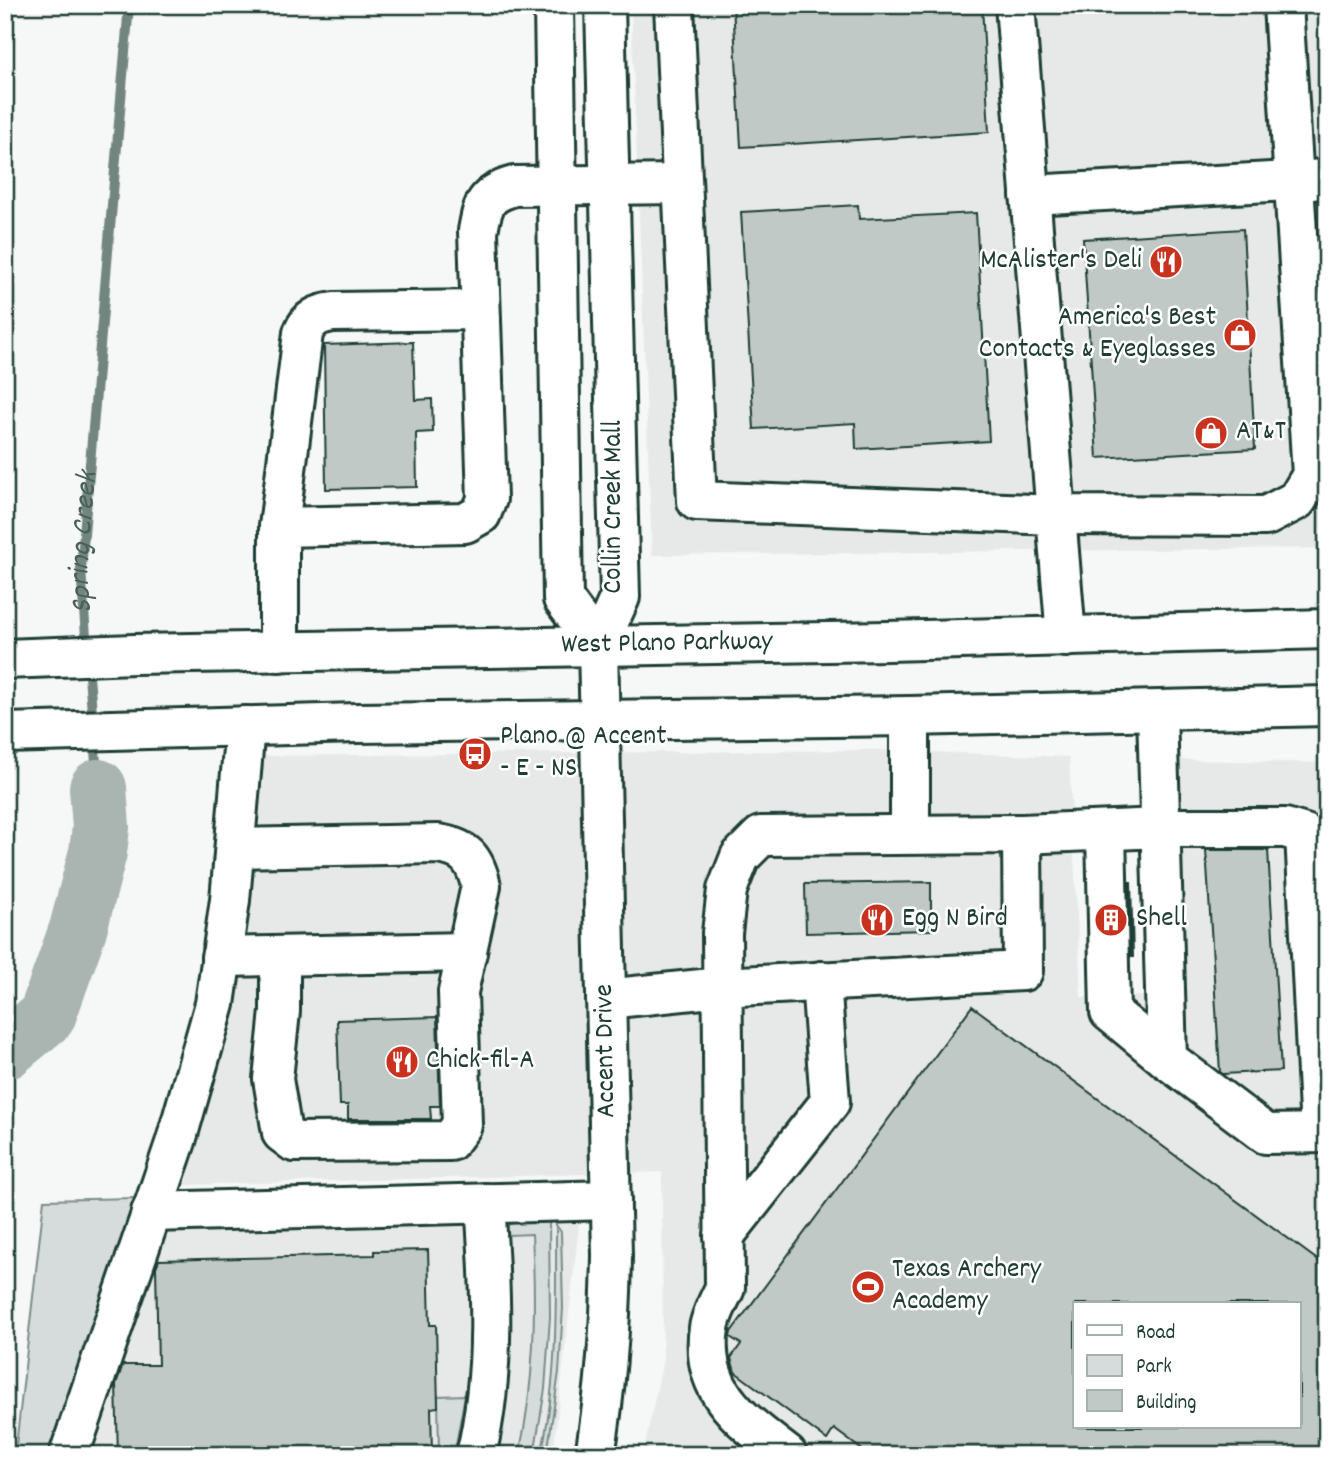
<svg xmlns="http://www.w3.org/2000/svg" width="1332" height="1460" font-family="Dekko,sans-serif">
<style>
.built{fill:#e6e9e8;fill-rule:evenodd}
.green{fill:#d6dcdb;stroke:#7a8c88;stroke-width:2}
.lines{fill:none;stroke-linecap:round;stroke-linejoin:round}
.stream{stroke:#72857f;stroke-width:10}
.river{stroke:#aab5b1;stroke-width:58}
.building{fill:#c0c9c6;stroke:#1f3d34;stroke-width:2;fill-rule:evenodd}
.minor-casing{stroke:#1f3d34;stroke-width:44}
.major-casing{stroke:#1f3d34;stroke-width:44}
.minor{stroke:#fff;stroke-width:38}
.major{stroke:#fff;stroke-width:38}
.labels{text-anchor:middle;dominant-baseline:central;stroke-width:5;stroke-linejoin:round;paint-order:stroke}
.poi-label{font-size:28px;fill:#1f3d34;stroke:#fff;text-anchor:start}
.street-label{font-size:28px;fill:#1f3d34;stroke:#fff}
.water-label{font-size:30px;font-style:italic;fill:#49615a;stroke:#fff}
</style>
<rect width="100%" height="100%" fill="#f6f7f7"/>
<filter id="ink" filterUnits="userSpaceOnUse"><feTurbulence type="fractalNoise" baseFrequency=".0143" numOctaves="2"/><feDisplacementMap in="SourceGraphic" scale="14" xChannelSelector="R" yChannelSelector="G"/><feConvolveMatrix kernelMatrix="1 2 1 2 8 2 1 2 1" color-interpolation-filters="sRGB"/></filter>
<g filter="url(#ink)">
<g class="built">
<polygon points="631,5 1327,5 1327,548 652,555"/>
<path d="M874,750l195,7 12,240 69,-1 -4,-237 181,4v692h-684l20,-95 -1,-188 -476,13 46,-207 23,-222zM1075,1304h224v123h-224z"/>
<polygon points="583,1190 553,1455 15,1455 44,1200"/>
</g>
<g class="green">
<polygon points="135,1198 51,1455 15,1455 44,1200"/>
<path d="M549,1222l1,95 -5,72 -11,66h-15c16,-73 17,-147 13,-221l-23,1 -3,-5 2,-5 4,-2z"/>
<path d="M556,1225l5,7 2,76 -4,64 -12,83h-6c17,-75 15,-154 15,-230z"/>
<polygon points="465,1395 454,1455 439,1455 438,1396"/>
</g>
<g class="lines">
<g class="stream">
<path id="s1" d="M87,650l-6,-81 48,-564"/>
<polyline points="88,665 93,723"/>
<polyline points="94,738 98,788"/>
</g>
<polyline class="river" points="5,1051 47,1016 78,929 98,852 101,827 98,788"/>
</g>
<g class="building">
<polygon points="733,5 982,5 989,132 741,147"/>
<polygon points="858,205 859,219 976,213 989,441 856,449 855,423 754,429 741,212"/>
<polygon points="1243,229 1255,449 1097,458 1083,239"/>
<polygon points="413,342 415,400 432,399 433,432 416,433 417,487 326,489 324,345"/>
<polygon points="1206,850 1268,850 1281,1071 1223,1074 1220,1072"/>
<polygon points="931,882 931,930 806,933 805,884"/>
<polygon points="1129,882 1131,882 1133,957 1131,957"/>
<path d="M972,1006l355,261v173l-11,15h-447l-35,-26 -7,11 -92,-68 -4,-14 10,-14 -11,-7 1,-5zM1075,1304h224v123h-224z"/>
<polygon points="437,1017 440,1106 430,1106 431,1119 348,1119 348,1105 340,1105 337,1020"/>
<polygon points="428,1250 430,1325 436,1325 438,1407 431,1408 432,1455 118,1455 116,1384 123,1365 158,1365 156,1267 159,1260 374,1255 374,1251"/>
</g>
<g class="lines">
<defs>
<g id="minor">
<polyline points="554,5 563,599 598,646"/>
<polyline points="674,5 697,501 1056,515 1066,637"/>
<polyline points="1015,5 1056,515 1266,516 1297,500 1312,475 1283,5"/>
<polyline points="1030,195 1327,179"/>
<path d="M279,527l24,-194c6,-15 16,-19 31,-21l146,-2"/>
<path d="M279,652v-125l186,-4 16,-9 6,-15 -9,-268c5,-27 7,-37 36,-45l168,-2"/>
<polyline points="1157,711 1167,1059 1266,1134 1327,1133"/>
<polyline points="910,716 910,834"/>
<polyline points="1106,831 1110,1012 1167,1059"/>
<polyline points="1022,834 1160,828 1285,828 1305,834 1320,1133"/>
<path d="M235,848l203,-4c28,4 37,15 43,42l-23,106 4,133 -12,16 -156,1 -12,-9 -9,-54 7,-68v-55"/>
<polyline points="221,957 467,952"/>
<path d="M606,999l115,-12 302,-16 -1,-137 -261,2 -21,21 -13,33 -5,43 3,355c-6,12 -14,27 -16,40 -10,64 34,93 78,127"/>
<polyline points="151,1212 611,1200"/>
<polyline points="724,1236 830,1102 821,981"/>
<polyline points="69,1455 176,1141 215,1004 230,900 245,726"/>
<path d="M476,1455c20,-83 15,-168 9,-252"/>
<path d="M595,1455c11,-67 16,-133 17,-200l-14,-609 22,-49 -15,-592"/>
</g>
<g id="major">
<path id="s2" d="M5,659l129,-5 754,-13 439,-12"/>
<polyline points="5,733 357,723 910,716 1327,706"/>
</g>
</defs>
<use href="#minor" class="minor-casing"/>
<use href="#major" class="major-casing"/>
<use href="#minor" class="minor"/>
<use href="#major" class="major"/>
</g>
</g>
<defs>
<symbol id="restaurant-disc" viewBox="-11 -11 22 22"><circle r="9.5" fill="#c8321e" stroke="#fff"/><path d="M-5-6h1v4h1v-4h1v4h1v-4h1v5L-1.5 .5V6h-2V.5L-5-1ZM5-6V6H3V1.5H1.5Q1.5-4 5-6Z" fill="#fff"/></symbol>
<symbol id="shop-disc" viewBox="-11 -11 22 22"><circle r="9.5" fill="#c8321e" stroke="#fff"/><path d="M-5-2.5h2.3a2.7 3.5 0 0 1 5.4 0H5L5.5 6h-11ZM-1.5-2.5h3a1.5 2.3 0 0 0-3 0Z" fill="#fff"/></symbol>
<symbol id="bus-disc" viewBox="-11 -11 22 22"><circle r="9.5" fill="#c8321e" stroke="#fff"/><path d="M-5-6H5V4H4V6H2V4H-2V6H-4V4H-5ZM-3.5-4V0h7V-4ZM-3.5 1.2v1.5H-2V1.2ZM2 1.2v1.5H3.5V1.2Z" fill="#fff"/></symbol>
<symbol id="building-disc" viewBox="-11 -11 22 22"><circle r="9.5" fill="#c8321e" stroke="#fff"/><path d="M-4-6H4V6H1V3H-1V6H-4ZM-2.5-4.3h1.7v1.8h-1.7ZM.8-4.3h1.7v1.8H.8ZM-2.5-1h1.7V.8h-1.7ZM.8-1h1.7V.8H.8Z" fill="#fff"/></symbol>
<symbol id="stadium-disc" viewBox="-11 -11 22 22"><circle r="9.5" fill="#c8321e" stroke="#fff"/><path d="M0-5a6.5 5 0 1 0 0 10a6.5 5 0 1 0 0-10ZM-3.5-1.8h7v3.6h-7Z" fill="#fff"/></symbol>
</defs>
<g fill-rule="evenodd">
<use href="#restaurant-disc" x="1147" y="243" width="38" height="38"/>
<use href="#shop-disc" x="1221" y="316" width="38" height="38"/>
<use href="#shop-disc" x="1192" y="414" width="38" height="38"/>
<use href="#bus-disc" x="456" y="735" width="38" height="38"/>
<use href="#restaurant-disc" x="858" y="901" width="38" height="38"/>
<use href="#building-disc" x="1092" y="901" width="38" height="38"/>
<use href="#restaurant-disc" x="383" y="1043" width="38" height="38"/>
<use href="#stadium-disc" x="849" y="1268" width="38" height="38"/>
</g>
<g class="labels">
<g class="poi-label">
<text x="1142" y="262" text-anchor="end">McAlister's Deli</text>
<text x="1216" y="319" text-anchor="end">America's Best<tspan x="1216" dy="32">Contacts &amp; Eyeglasses</tspan></text>
<text x="1236" y="433">AT&amp;T</text>
<text x="500" y="738">Plano @ Accent<tspan x="500" dy="32">- E - NS</tspan></text>
<text x="902" y="920">Egg N Bird</text>
<text x="1136" y="920">Shell</text>
<text x="426" y="1062">Chick-fil-A</text>
<text x="892" y="1271">Texas Archery<tspan x="892" dy="32">Academy</tspan></text>
</g>
<g class="street-label">
<text transform="translate(615 507) rotate(-90)">Collin Creek Mall</text>
<text stroke="none"><textPath href="#s2" startOffset="662">West Plano Parkway</textPath></text>
<text transform="translate(607 1051) rotate(-91)">Accent Drive</text>
</g>
<g class="water-label">
<text stroke="none"><textPath href="#s1" startOffset="108">Spring Creek</textPath></text>
</g>
</g>
<rect width="1332" height="1460" fill="none" stroke="#fff" stroke-width="28"/>
<rect x="14" y="14" width="1304" height="1432" fill="none" stroke="#1f3d34" stroke-width="2.5" filter="url(#ink)"/>
<rect x="1073" y="1302" width="228" height="126" fill="#ffffff" stroke="#a5b1ae" stroke-width="2"/>
<rect x="1087" y="1325" width="35" height="10" fill="#ffffff" stroke="#a5b1ae" stroke-width="2"/>
<text x="1136" y="1338" font-size="21" fill="#1f3d34">Road</text>
<rect x="1087" y="1355" width="35" height="21" fill="#d6dcdb" stroke="#a5b1ae" stroke-width="2"/>
<text x="1136" y="1372" font-size="21" fill="#1f3d34">Park</text>
<rect x="1087" y="1390" width="35" height="21" fill="#c0c9c6" stroke="#a5b1ae" stroke-width="2"/>
<text x="1136" y="1408" font-size="21" fill="#1f3d34">Building</text>
</svg>
